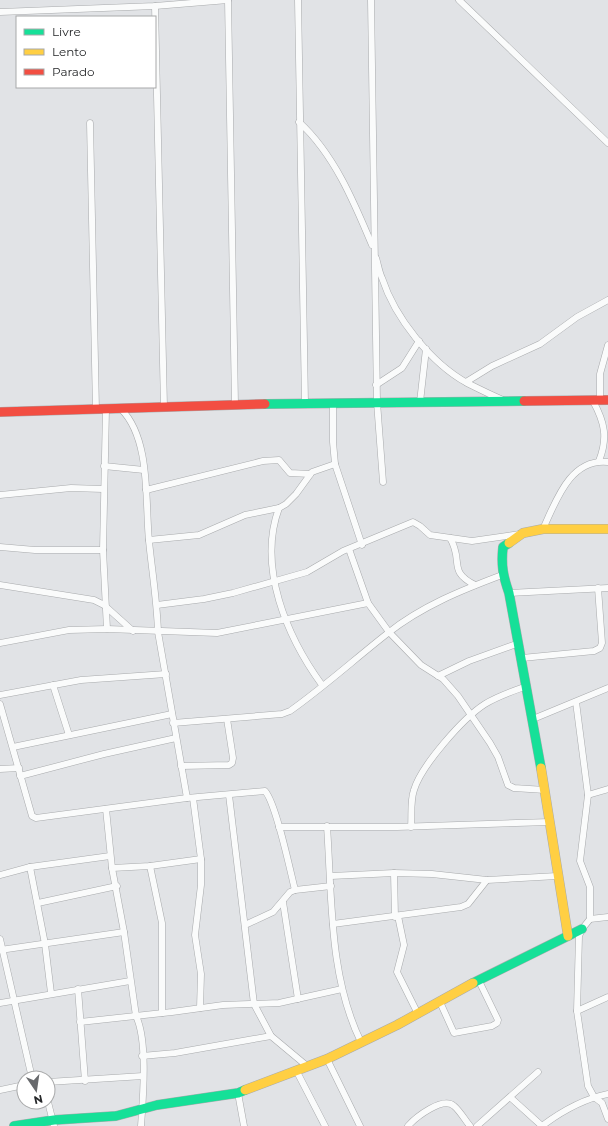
<svg xmlns="http://www.w3.org/2000/svg" width="608" height="1126" font-family="Montserrat,sans-serif">
<style>
.lines{fill:none;stroke-linecap:round;stroke-linejoin:round}
.street-casing{stroke:#a8aaac;stroke-width:7}
.fast-casing{stroke:#a8aaac;stroke-width:10}
.slow-casing{stroke:#a8aaac;stroke-width:10}
.jam-casing{stroke:#a8aaac;stroke-width:10}
.street{stroke:#fafbfb;stroke-width:6}
.fast{stroke:#16e098;stroke-width:9}
.slow{stroke:#ffcf43;stroke-width:9}
.jam{stroke:#f24e42;stroke-width:9}
</style>
<rect width="100%" height="100%" fill="#e1e3e6"/>
<g class="lines">
<defs>
<g id="street">
<polyline points="228,0 235,405"/>
<polyline points="298,0 305,403"/>
<polyline points="371,0 377,402 383,482"/>
<polyline points="459,0 608,143"/>
<polyline points="155,6 164,407"/>
<polyline points="0,12 155,6 228,0"/>
<path d="M299,122c35,32 55,80 73,123"/>
<polyline points="90,123 96,410"/>
<path d="M376,258c2,6 3,14 6,20 13,40 49,85 85,105 12,6 24,12 36,17"/>
<polyline points="466,382 492,366 540,344 577,317 608,300"/>
<polyline points="376,385 402,368 419,341"/>
<path d="M593,401c12,22 15,37 6,60"/>
<polyline points="600,401 600,374 608,345"/>
<polyline points="420,402 426,349"/>
<polyline points="333,403 333,442 335,464 362,545"/>
<polyline points="106,409 103,550 107,629"/>
<path d="M121,409c30,30 24,92 28,132 3,30 8,60 9,91l29,166"/>
<polyline points="104,466 144,470"/>
<polyline points="146,490 263,461 279,460 290,473 310,474"/>
<polyline points="0,495 71,488 103,489"/>
<path d="M279,508c-22,59 8,129 43,177"/>
<path d="M543,529c13,-28 27,-71 65,-67"/>
<path d="M450,538c14,23 -3,33 25,47"/>
<polyline points="149,540 199,535 245,515 279,508 286,504 296,494 312,472 335,464"/>
<polyline points="0,547 35,550 103,550"/>
<polyline points="349,549 368,603 389,632 421,665 443,679 458,696 490,743 498,757 508,785 514,788 545,790"/>
<polyline points="0,585 94,600 104,605 133,631"/>
<polyline points="509,593 608,588"/>
<polyline points="157,605 204,599 233,593 307,572 343,551 413,522 420,526 430,535 472,541 520,534"/>
<polyline points="0,643 69,630 107,629 217,633 368,603"/>
<polyline points="522,658 594,651 600,648 602,643 598,588"/>
<polyline points="438,676 469,661 519,643"/>
<polyline points="53,685 69,735"/>
<polyline points="0,695 81,680 166,674"/>
<polyline points="576,702 588,795 580,861 590,887 590,919 582,929 579,936 577,1011 588,1086 594,1097 602,1103 608,1119"/>
<path d="M0,704l32,112 4,2 151,-20 78,-7c11,12 25,79 30,99"/>
<polyline points="533,719 608,688"/>
<path d="M173,723l109,-9 8,-3c34,-24 66,-53 98,-78 34,-27 74,-43 114,-58"/>
<polyline points="13,747 172,714"/>
<polyline points="181,766 229,765 232,763 233,758 227,719"/>
<polyline points="0,769 19,768"/>
<polyline points="20,776 104,754 176,738"/>
<polyline points="229,795 254,1004 271,1036 307,1066"/>
<polyline points="588,795 608,789"/>
<polyline points="193,798 201,859 201,885 195,935 201,974 200,1008"/>
<path d="M106,809l6,59 12,64 12,84c12,25 7,82 5,110"/>
<path d="M327,826c5,72 2,151 34,216"/>
<polyline points="279,827 397,827 550,822"/>
<path d="M411,827c1,-12 -1,-26 3,-37 7,-24 49,-72 71,-86 13,-8 28,-13 42,-18"/>
<polyline points="150,866 162,923 162,1013"/>
<polyline points="30,867 45,944 51,993"/>
<polyline points="112,868 150,866 201,859"/>
<polyline points="394,873 395,917"/>
<polyline points="0,875 30,867 110,856"/>
<polyline points="331,876 394,873 432,874 487,880 557,876"/>
<polyline points="283,902 298,999"/>
<polyline points="38,903 117,886"/>
<polyline points="398,916 404,945 397,972 418,1014"/>
<polyline points="590,919 608,917"/>
<polyline points="333,924 461,907 468,904 487,880"/>
<polyline points="245,925 273,912 290,892 295,890 331,886"/>
<polyline points="0,939 32,1078"/>
<polyline points="0,950 124,932"/>
<polyline points="78,989 85,1081"/>
<polyline points="440,1002 454,1033 492,1026 497,1023 498,1020 479,981"/>
<polyline points="0,1003 130,981"/>
<polyline points="577,1011 608,997"/>
<polyline points="80,1022 172,1012 223,1005 279,1003 342,989"/>
<polyline points="142,1056 175,1053 271,1036"/>
<polyline points="327,1059 360,1126"/>
<polyline points="296,1070 325,1126"/>
<polyline points="48,1082 143,1076"/>
<polyline points="0,1090 24,1085"/>
<polyline points="238,1093 244,1126"/>
<polyline points="511,1098 542,1126"/>
<polyline points="48,1102 54,1126"/>
<path d="M408,1126c8,-9 35,-30 46,-20 6,5 11,14 16,20"/>
<polyline points="477,1126 538,1072"/>
<path d="M542,1126c20,-15 41,-27 66,-32"/>
</g>
<g id="fast">
<polyline points="265,404 524,401"/>
<path d="M509,543l-6,4c-2,18 0,29 6,46l32,175"/>
<polyline points="473,983 582,929"/>
<polyline points="14,1126 54,1120 116,1116 157,1105 238,1093 245,1090"/>
</g>
<g id="slow">
<polyline points="509,543 523,533 543,529 608,529"/>
<polyline points="541,768 568,936"/>
<polyline points="245,1090 327,1059 397,1025 473,983"/>
</g>
<g id="jam">
<polyline points="524,401 608,400"/>
<polyline points="0,412 265,404"/>
</g>
</defs>
<use href="#street" class="street-casing"/>
<use href="#fast" class="fast-casing"/>
<use href="#slow" class="slow-casing"/>
<use href="#jam" class="jam-casing"/>
<use href="#street" class="street"/>
<use href="#fast" class="fast"/>
<use href="#slow" class="slow"/>
<use href="#jam" class="jam"/>
</g>
<rect x="16" y="16" width="140" height="72" fill="#ffffff" stroke="#a8a9aa"/>
<rect x="24" y="29" width="20" height="6" fill="#16e098" stroke="#a8a9aa"/>
<text x="52" y="36" font-size="12" fill="#26282a">Livre</text>
<rect x="24" y="49" width="20" height="6" fill="#ffcf43" stroke="#a8a9aa"/>
<text x="52" y="56" font-size="12" fill="#26282a">Lento</text>
<rect x="24" y="69" width="20" height="6" fill="#f24e42" stroke="#a8a9aa"/>
<text x="52" y="76" font-size="12" fill="#26282a">Parado</text>
<g transform="translate(36 1090) rotate(167)"><circle r="19" fill="#ffffff" stroke="#a8a9aa"/>
<path d="M0-3L7 15L0 10L-7 15Z" fill="#67696c"/>
<text y="-6" font-size="11" font-weight="bold" text-anchor="middle" fill="#26282a">N</text>
</g>
</svg>
